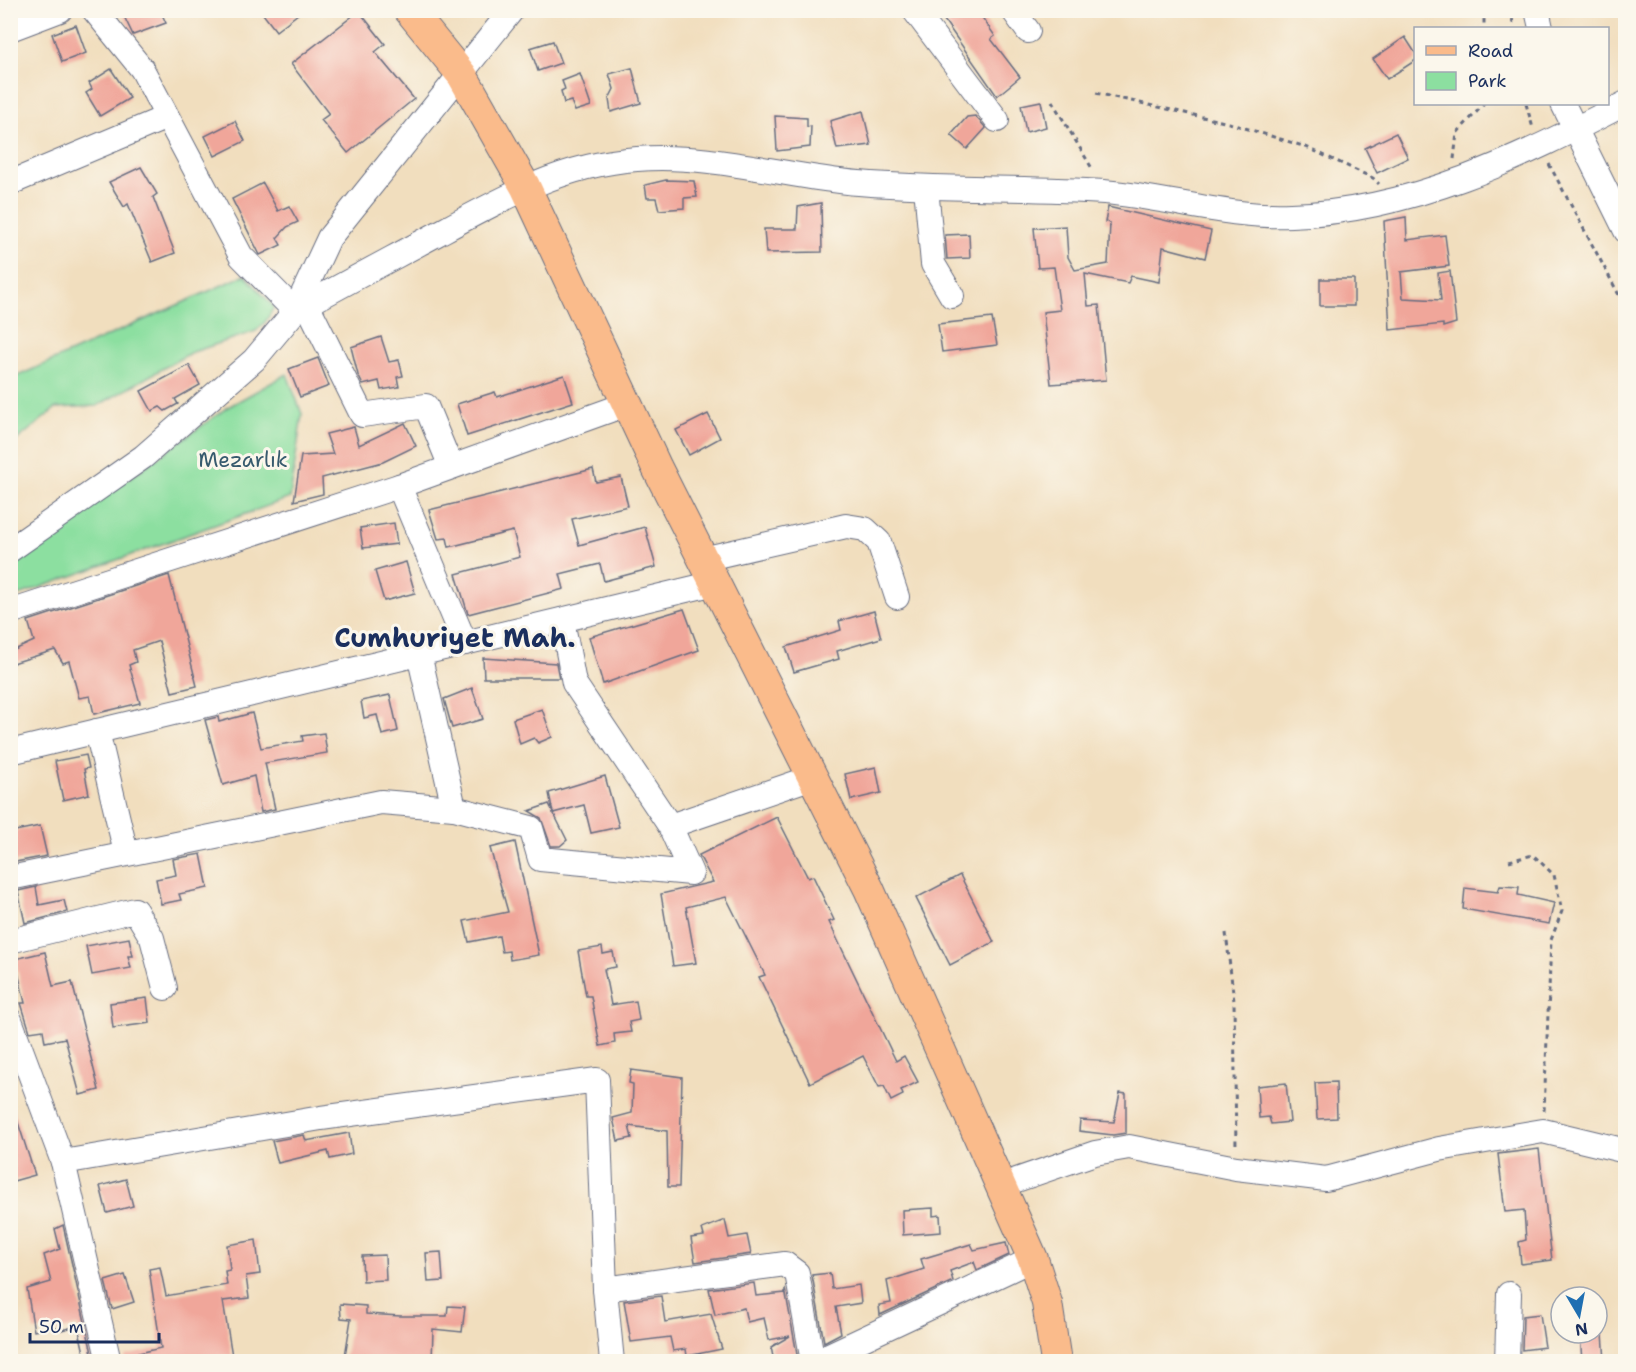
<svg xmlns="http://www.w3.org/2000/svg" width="1636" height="1372" font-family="'Shantell Sans',sans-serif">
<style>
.green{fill:#8cdfa0;stroke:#54877f;stroke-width:1.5}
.building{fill:#f0a69a}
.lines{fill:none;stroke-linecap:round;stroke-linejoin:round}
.minor-casing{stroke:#666c80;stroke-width:26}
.major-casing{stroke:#666c80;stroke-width:32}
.path{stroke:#666c80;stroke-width:3;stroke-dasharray:4.5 4.5;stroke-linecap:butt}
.minor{stroke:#fff;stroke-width:24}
.major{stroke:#fabb8b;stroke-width:30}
.labels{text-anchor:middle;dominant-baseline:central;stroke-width:6;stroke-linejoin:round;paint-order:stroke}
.park-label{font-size:21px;fill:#375b6e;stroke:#fbf7ec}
.district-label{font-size:27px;font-weight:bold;fill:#1b2f5e;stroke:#fbf7ec}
</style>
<rect width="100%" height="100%" fill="#fbf7ec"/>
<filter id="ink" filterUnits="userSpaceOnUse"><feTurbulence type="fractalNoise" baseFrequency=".0167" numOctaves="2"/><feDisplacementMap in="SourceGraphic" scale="12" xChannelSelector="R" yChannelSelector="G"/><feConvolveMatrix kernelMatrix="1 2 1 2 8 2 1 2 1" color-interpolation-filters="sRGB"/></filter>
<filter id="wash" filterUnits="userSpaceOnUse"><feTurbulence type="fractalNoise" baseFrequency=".008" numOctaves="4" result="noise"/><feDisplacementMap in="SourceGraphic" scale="24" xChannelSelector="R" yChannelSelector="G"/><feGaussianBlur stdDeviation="1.35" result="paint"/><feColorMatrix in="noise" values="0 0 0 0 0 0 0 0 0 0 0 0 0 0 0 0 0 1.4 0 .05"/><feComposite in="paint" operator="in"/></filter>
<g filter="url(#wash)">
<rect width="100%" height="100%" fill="#f1debe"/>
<g class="green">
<polygon points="245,275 274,307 266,321 256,331 190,353 97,406 56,408 11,445 11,379"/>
<polygon points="287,374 302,414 290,498 11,598 10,564 228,407"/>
</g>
<g id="blocks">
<g class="building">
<polygon points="121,10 160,10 166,23 133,35"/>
<polygon points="260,10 303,10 276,31"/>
<polygon points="937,10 977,10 995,36 991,39 1020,77 997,96"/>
<polygon points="359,11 385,44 375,52 414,99 348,153 321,120 329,114 291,64"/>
<polygon points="76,25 86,53 62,62 52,34"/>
<polygon points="1405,37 1416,54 1416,60 1387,79 1373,59"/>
<polygon points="553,41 561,63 538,71 530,48"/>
<polygon points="632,68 641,103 611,112 609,99 614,89 609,74"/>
<polygon points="111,69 130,98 100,116 86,93 92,89 89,83"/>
<polygon points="580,74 591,106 575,111 571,101 564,103 561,91 565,89 562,81"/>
<polygon points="1041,101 1046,127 1026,132 1021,105"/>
<polygon points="863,111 871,145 837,149 830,121"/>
<polygon points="775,116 807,118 807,127 811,126 810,147 777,151"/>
<polygon points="975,116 986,128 967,149 951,135 967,117"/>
<polygon points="235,121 245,141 215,156 205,136"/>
<polygon points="1396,133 1408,158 1377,173 1365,148"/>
<polygon points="141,167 157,194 153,197 175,253 152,262 128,204 124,207 109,182"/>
<polygon points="666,180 694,181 697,197 684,198 684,208 659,210 656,198 647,198 645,185"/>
<polygon points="263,183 278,211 289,206 298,222 287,227 277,238 281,245 260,255 232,199"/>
<polygon points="821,203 822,252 766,253 764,229 797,229 798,207"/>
<polygon points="1108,207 1211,231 1205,258 1163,247 1159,282 1131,276 1128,283 1085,274 1088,306 1099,305 1106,380 1051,384 1043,312 1060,310 1054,267 1038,268 1034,228 1066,226 1068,257 1075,270 1108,264 1110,223 1105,222"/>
<polygon points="1406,217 1407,240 1445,235 1449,266 1401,272 1403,298 1441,300 1438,273 1450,271 1456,323 1443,327 1443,324 1390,330 1384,221"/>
<polygon points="969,234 970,258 947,259 945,235"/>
<rect x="1320" y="279" width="34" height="27"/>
<polygon points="992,318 997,345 942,352 938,324"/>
<polygon points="381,337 389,362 399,360 403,376 397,377 399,387 381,390 379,381 363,385 358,375 351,347"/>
<polygon points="318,358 329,386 300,397 289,369"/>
<polygon points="189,365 200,385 175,399 178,404 165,411 160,407 152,411 141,391"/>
<polygon points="564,375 573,402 467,436 457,404 495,392 497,397"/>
<polygon points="708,414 720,438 689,455 676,430"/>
<polygon points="405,423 416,446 383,462 322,478 323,494 294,501 301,456 333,454 326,434 354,427 359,445"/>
<polygon points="593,469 596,482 621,477 628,506 572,519 579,545 645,527 656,567 604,581 600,564 560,574 564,589 468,614 456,574 520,557 513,531 449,547 447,538 438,539 429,510"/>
<polygon points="394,523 397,544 363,548 360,528"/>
<polygon points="406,562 415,593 384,601 375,571"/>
<polygon points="169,575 197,686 172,692 159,641 133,650 136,662 129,665 140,703 94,714 90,696 79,698 69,661 63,663 55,650 10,664 10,652 34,641 28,621"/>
<polygon points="684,609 699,650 603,684 589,637"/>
<polygon points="874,611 881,638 837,651 839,659 794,672 786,647 841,630 839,621"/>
<polygon points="483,658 556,663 559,678 484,678"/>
<polygon points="472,688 483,719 452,728 444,699"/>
<polygon points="390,695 398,731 382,735 377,715 364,718 361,701"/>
<polygon points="542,709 552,737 538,743 534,738 520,744 513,719"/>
<polygon points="252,713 261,748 303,741 302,736 324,733 327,753 265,763 275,809 261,812 254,776 223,785 205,720 218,717 219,722"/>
<polygon points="86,755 89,768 84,769 89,794 63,800 55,761"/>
<polygon points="876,767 881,793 851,800 845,774"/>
<polygon points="605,776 619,827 591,833 584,805 553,813 549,793"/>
<polygon points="549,804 567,840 560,846 551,846 541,818 529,811"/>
<polygon points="777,817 808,878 813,876 834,920 829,922 896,1061 904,1056 918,1082 901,1090 903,1095 891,1101 884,1086 879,1087 863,1056 810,1083 759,977 765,975 726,897 686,907 696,963 673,966 661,894 713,882 699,855"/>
<polygon points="40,826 47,856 10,863 10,832"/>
<polygon points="515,842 539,955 510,960 509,951 502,952 499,936 469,942 464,921 508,912 490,848"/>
<polygon points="201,854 208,888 179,894 181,900 161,904 156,879 176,875 173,859"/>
<polygon points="960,875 994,942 950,965 916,898"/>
<polygon points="1500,886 1519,887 1518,895 1554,903 1549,924 1463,909 1465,888 1498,892"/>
<polygon points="36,887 39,905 64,900 67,912 25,923 18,891"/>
<polygon points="129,938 133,956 128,956 131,968 92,975 86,946"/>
<polygon points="602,947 603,954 613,952 616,967 604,969 611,1005 636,1001 639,1020 629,1022 631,1032 614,1034 615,1043 600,1046 591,996 586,996 578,951"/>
<polygon points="45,952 53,986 72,982 99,1090 80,1095 65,1038 45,1042 43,1030 30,1032 21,1003 25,1003 15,959"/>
<polygon points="147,998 150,1023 113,1028 110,1003"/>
<polygon points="631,1070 682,1077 679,1187 668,1187 667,1131 629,1126 632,1138 618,1141 613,1118 632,1113 633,1084 629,1083"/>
<polygon points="1336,1082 1337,1118 1317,1119 1315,1083"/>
<polygon points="1286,1083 1290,1122 1271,1124 1269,1117 1259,1118 1257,1086"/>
<polygon points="1120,1093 1126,1094 1126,1133 1113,1135 1079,1131 1080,1120 1114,1122"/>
<polygon points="13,1107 35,1175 10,1182 10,1108"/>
<polygon points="349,1133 352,1154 330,1159 328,1151 278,1163 272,1141 304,1135 306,1141"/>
<polygon points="1539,1149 1552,1260 1521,1264 1519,1242 1526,1240 1524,1210 1505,1212 1498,1154"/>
<polygon points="126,1179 133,1206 107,1213 100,1186"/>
<polygon points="933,1208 933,1216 940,1215 941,1232 903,1235 902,1210"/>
<polygon points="725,1220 729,1238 747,1235 751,1254 695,1262 691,1238 704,1236 702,1229"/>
<polygon points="63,1225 94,1362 86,1362 78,1326 57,1331 56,1327 34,1331 27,1289 51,1282 44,1255 60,1249 55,1229"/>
<polygon points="256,1240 260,1274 246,1276 249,1298 223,1301 232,1356 219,1356 193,1362 126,1362 125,1356 161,1348 149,1269 160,1267 166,1296 227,1285 225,1271 230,1270 227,1245"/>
<polygon points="1006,1243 1009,1255 977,1270 974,1262 950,1271 953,1281 880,1315 879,1305 891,1303 887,1281 924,1269 921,1259 971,1244 974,1250"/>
<polygon points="441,1252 443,1281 428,1282 426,1253"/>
<polygon points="385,1255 386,1280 363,1281 362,1256"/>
<polygon points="830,1273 832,1289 859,1285 861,1303 836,1307 841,1333 824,1342 812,1275"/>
<polygon points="125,1275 134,1302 112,1309 105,1281"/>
<polygon points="754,1283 756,1296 785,1293 785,1289 798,1360 774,1362 771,1347 790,1336 769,1340 764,1318 747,1322 744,1308 715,1315 709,1289"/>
<polygon points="661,1296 665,1322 711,1314 722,1349 687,1356 686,1349 673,1351 670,1337 631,1342 624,1301"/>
<polygon points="340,1304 366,1306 366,1314 401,1316 447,1316 448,1306 465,1307 462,1332 433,1329 432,1362 344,1362 351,1319 341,1318"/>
<polygon points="1540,1314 1545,1347 1522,1350 1523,1316"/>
<polygon points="1580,1333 1603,1333 1605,1361 1582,1362"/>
</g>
</g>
</g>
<g filter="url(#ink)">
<use href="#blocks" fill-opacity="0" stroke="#666c80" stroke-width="1.5"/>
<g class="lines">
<defs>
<g id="minor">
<path d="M94,10l48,59 99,187 54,55c47,-26 94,-51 142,-77 64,-35 126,-70 200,-75 75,-6 149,18 222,24 82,7 164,4 245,9 63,5 123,26 187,23 121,-4 229,-57 335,-112"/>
<polyline points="914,10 997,120"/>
<polyline points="1013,10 1028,31"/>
<polyline points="1537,10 1541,28"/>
<polyline points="10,29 60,10"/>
<polyline points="1563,104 1626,231"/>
<polyline points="10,183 167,117"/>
<polyline points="926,187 933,264 952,296"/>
<polyline points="307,304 362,415 426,406 451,467"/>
<polyline points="399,486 465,643"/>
<polyline points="10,550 143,457 254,360 295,311 329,238 512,10"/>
<polyline points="703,559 846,526 865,529 879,542 897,597"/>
<polyline points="10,612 399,486 627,404"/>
<polyline points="419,654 454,808 531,828 540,859 691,873 670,826 574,683 562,620"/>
<polyline points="97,731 126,853"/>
<polyline points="10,752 715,583"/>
<polyline points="670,826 813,777"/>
<polyline points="10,878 381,802 454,808"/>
<polyline points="10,941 135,910 152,938 165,988"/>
<polyline points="10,1020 63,1162 109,1362"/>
<polyline points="63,1162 321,1118 597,1080 605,1289 612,1362"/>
<polyline points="1002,1185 1095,1153 1129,1147 1236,1168 1326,1179 1439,1149 1543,1131 1626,1151"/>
<polyline points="605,1289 785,1264 797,1273 813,1362"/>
<polyline points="814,1362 1033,1259"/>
<polyline points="1507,1362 1509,1294"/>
</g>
<polyline id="major" points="409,10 462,75 525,186 657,468 869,889 1033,1259 1047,1303 1056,1362"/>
</defs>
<use href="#minor" class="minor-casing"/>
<use href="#major" class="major-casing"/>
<g class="path">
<polyline points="1484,10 1484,28"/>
<polyline points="1512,10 1513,28"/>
<polyline points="1096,93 1229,123 1306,147 1373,178 1379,184"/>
<polyline points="1052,101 1093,170"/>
<polyline points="1526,104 1533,128"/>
<polyline points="1454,159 1457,133 1484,104"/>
<polyline points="1549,164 1626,308"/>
<polyline points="1509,861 1533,855 1554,875 1562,911 1551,940 1544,1112"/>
<polyline points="1226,933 1234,1001 1236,1148"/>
</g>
<use href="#minor" class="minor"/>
<use href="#major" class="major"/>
</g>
</g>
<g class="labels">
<g class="park-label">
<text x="243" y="460">Mezarlık</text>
</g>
<g class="district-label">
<text x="455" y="637">Cumhuriyet Mah.</text>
</g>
</g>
<rect width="1636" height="1372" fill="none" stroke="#fbf7ec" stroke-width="36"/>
<rect x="1414" y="27" width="195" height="78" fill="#fbf7ec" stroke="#a1a7b3" stroke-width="1.5"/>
<rect x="1426" y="46" width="30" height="9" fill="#fabb8b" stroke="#a1a7b3" stroke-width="1.5"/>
<text x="1468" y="57" font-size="18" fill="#1b2f5e">Road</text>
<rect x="1426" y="72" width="30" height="18" fill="#8cdfa0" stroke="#a1a7b3" stroke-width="1.5"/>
<text x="1468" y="87" font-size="18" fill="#1b2f5e">Park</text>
<g transform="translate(1579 1315) rotate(170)"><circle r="28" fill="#fbf7ec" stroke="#a1a7b3" stroke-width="1.5"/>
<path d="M0-4.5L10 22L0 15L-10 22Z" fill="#1f6fb2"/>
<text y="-9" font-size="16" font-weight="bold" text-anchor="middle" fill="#1b2f5e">N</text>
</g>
<path d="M30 1333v9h129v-9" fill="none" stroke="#1b2f5e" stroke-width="3"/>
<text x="39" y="1333" font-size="18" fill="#1b2f5e" stroke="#fbf7ec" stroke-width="4.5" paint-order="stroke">50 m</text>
</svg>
